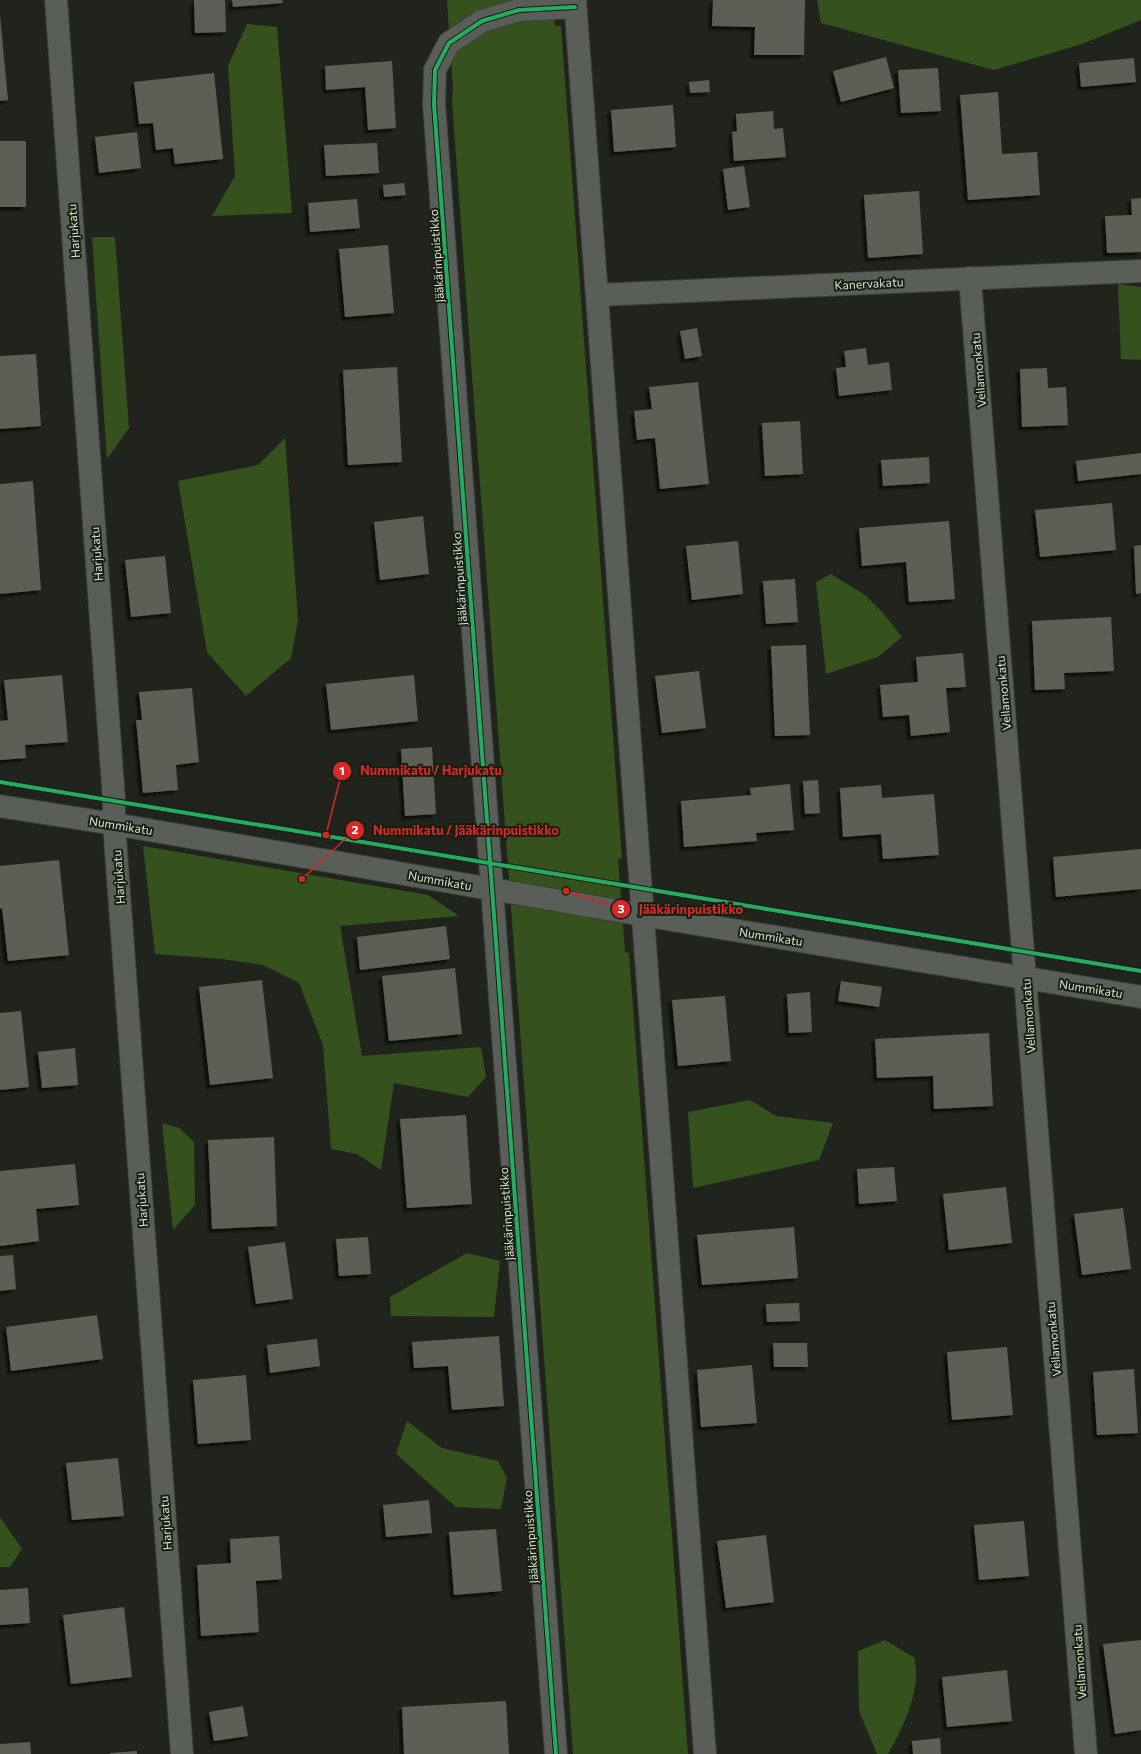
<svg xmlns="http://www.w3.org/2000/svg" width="1141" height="1754" font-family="Commissioner,sans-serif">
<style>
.green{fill:#35521e}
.building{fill:#5b5f57;filter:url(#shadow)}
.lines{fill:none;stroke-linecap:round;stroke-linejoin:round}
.street-casing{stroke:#3c4039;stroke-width:24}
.secondary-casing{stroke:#3c4039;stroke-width:24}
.street{stroke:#5a5e58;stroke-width:22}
.secondary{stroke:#5a5e58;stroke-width:22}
.cycleway-casing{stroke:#161f10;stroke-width:6}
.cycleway{stroke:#26ab63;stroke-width:4}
.labels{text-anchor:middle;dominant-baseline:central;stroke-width:4;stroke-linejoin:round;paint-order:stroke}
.street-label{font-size:12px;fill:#dce2d8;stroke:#161f10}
.leader{fill:none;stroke:#d62828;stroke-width:1.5}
.callout-dot{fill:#d62828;stroke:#161f10;stroke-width:1.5}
.mark-label{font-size:12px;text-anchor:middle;font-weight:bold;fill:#fff}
.callout-label{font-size:13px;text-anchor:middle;font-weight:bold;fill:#d62828;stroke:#161f10;stroke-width:4;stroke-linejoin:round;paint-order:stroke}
</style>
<defs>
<filter id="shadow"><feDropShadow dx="-3.5" dy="3.5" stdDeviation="1" flood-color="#0009"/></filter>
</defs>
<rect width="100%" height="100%" fill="#20241c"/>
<g class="green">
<polygon points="447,0 553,0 555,26 561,26 622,859 618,858 625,952 629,953 688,1754 573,1754 452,102 453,89"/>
<polygon points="817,0 1141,0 1141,20 1082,44 994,70 821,23"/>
<polygon points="247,24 277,27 292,213 212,216 235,176 228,66"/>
<polygon points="92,237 115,237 129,428 107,459"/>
<polygon points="1118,284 1141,287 1141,360 1121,359"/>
<polygon points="285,438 298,620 291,658 246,696 207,652 178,481 258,465"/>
<polygon points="831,574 865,595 883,613 902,637 878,657 826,674 816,582"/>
<polygon points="143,846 428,895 459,916 340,926 362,1056 481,1047 486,1077 468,1097 394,1083 381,1170 357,1154 331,1149 323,1045 299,983 263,965 222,959 155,954"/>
<polygon points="750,1100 776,1116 833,1123 819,1160 693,1188 688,1112"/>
<polygon points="162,1123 179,1128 194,1142 195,1205 173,1230"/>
<polygon points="467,1253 500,1261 494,1317 391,1316 390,1297"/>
<polygon points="407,1421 442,1448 498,1461 507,1478 501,1509 456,1507 396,1454"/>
<polygon points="0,1517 22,1549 10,1567 0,1567"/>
<path d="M885,1640l30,18c0,7 2,15 1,22 -3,27 -15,51 -28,74h-11l-18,-43 -1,-60z"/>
</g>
<g class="building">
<polygon points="194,0 225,0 226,32 195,33"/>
<polygon points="232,0 282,0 283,3 233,7"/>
<polygon points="713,0 805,0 804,55 754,55 755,27 712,26"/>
<polygon points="0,15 8,100 0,101"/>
<polygon points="886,57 894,88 841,102 833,71"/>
<polygon points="1134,58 1136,82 1081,87 1079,63"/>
<polygon points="392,61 396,128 368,130 365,87 326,90 325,66"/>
<polygon points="938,68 941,111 901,113 898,70"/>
<polygon points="214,73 223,159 175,164 173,148 156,150 153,123 139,124 134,82"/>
<polygon points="709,80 710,92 690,93 689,82"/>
<polygon points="998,92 1002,154 1037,152 1040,195 968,200 960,95"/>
<polygon points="673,105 676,147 614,152 611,110"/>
<polygon points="773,111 774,129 783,128 786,157 734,161 732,132 737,131 736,114"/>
<polygon points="137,132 141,168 99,173 95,137"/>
<rect x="0" y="141" width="26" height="66"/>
<polygon points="377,143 379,173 326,176 324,145"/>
<polygon points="744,166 750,207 728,210 723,169"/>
<polygon points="404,183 406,195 384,197 383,185"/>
<polygon points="919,191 923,254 868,258 864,195"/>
<polygon points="1141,198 1141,252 1107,253 1105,216 1132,215 1131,199"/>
<polygon points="357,199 360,228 310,232 308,203"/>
<polygon points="388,245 394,313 345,317 339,249"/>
<polygon points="697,328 702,356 685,359 680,331"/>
<polygon points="866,348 868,365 889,362 892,390 839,396 836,368 846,367 844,351"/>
<polygon points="36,354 41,426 0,429 0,356"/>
<polygon points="397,367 402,462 348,465 343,370"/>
<polygon points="1047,368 1048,388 1066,387 1068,425 1022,427 1020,369"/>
<polygon points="698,382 709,484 660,489 655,438 637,440 634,411 652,409 649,387"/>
<polygon points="800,421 803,474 765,476 762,423"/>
<polygon points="1141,453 1141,474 1078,481 1076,461"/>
<polygon points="929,457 930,483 883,486 881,460"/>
<polygon points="33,481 41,590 0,594 0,484"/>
<polygon points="1112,503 1116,550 1040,557 1035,510"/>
<polygon points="423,516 429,574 380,580 374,522"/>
<polygon points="949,521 955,599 909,602 906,562 862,566 859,528"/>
<polygon points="738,541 743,594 692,600 686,546"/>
<polygon points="1141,545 1141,593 1136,594 1134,546"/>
<polygon points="165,556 171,613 131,617 125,560"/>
<polygon points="795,579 798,622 766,624 763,581"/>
<polygon points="1111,617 1114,671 1064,673 1065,689 1035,690 1032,621"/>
<polygon points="806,645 810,735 775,736 771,646"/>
<polygon points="963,653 966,687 946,688 950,732 911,736 909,715 883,717 880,685 918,682 916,657"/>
<polygon points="699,671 706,728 662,733 655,676"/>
<polygon points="62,675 68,742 25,745 26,758 0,760 0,721 8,720 4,680"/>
<polygon points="414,675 418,721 331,730 326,684"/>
<polygon points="192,688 199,762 176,765 178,790 143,793 136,720 142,720 139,692"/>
<polygon points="432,747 436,814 405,816 401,749"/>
<polygon points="818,780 820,813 805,814 803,781"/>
<polygon points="790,784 794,830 756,833 757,841 684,847 681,801 751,795 750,788"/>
<polygon points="881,785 882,798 934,794 939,855 883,859 881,834 843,837 840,788"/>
<polygon points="1141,849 1141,889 1056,897 1053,857"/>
<polygon points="59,860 69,955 8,961 2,908 0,909 0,866"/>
<polygon points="446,926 450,959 360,970 357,937"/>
<polygon points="455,968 462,1034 389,1041 382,976"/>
<polygon points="262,980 273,1078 210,1085 199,987"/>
<polygon points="841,981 882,987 879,1007 838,1001"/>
<polygon points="810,992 812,1032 789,1033 787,994"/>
<polygon points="725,996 731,1061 678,1066 672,1000"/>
<polygon points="21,1011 29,1087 0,1090 0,1013"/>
<polygon points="989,1033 993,1106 934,1109 933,1076 877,1078 875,1039"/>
<polygon points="75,1048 78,1085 42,1088 38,1052"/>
<polygon points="466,1115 472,1204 407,1208 400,1119"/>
<polygon points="274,1137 277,1226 212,1229 208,1140"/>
<polygon points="75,1164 79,1205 36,1209 39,1241 0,1246 0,1171"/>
<polygon points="894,1167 897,1201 859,1204 857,1169"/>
<polygon points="1006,1187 1012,1243 949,1250 943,1194"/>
<polygon points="1123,1208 1131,1269 1082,1275 1074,1214"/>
<polygon points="794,1227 798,1278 702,1285 697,1235"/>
<polygon points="368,1237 371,1274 339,1276 336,1239"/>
<polygon points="285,1242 293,1299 256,1304 248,1247"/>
<polygon points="13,1255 16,1289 0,1291 0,1256"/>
<polygon points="799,1303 800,1321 767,1322 766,1304"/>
<polygon points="97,1315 103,1359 11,1371 6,1327"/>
<polygon points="499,1336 504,1406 452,1410 448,1366 414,1368 412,1342"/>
<polygon points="317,1339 320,1366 270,1373 267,1345"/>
<polygon points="773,1343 807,1343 808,1367 774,1367"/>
<polygon points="1007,1347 1013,1415 952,1420 947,1352"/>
<polygon points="752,1365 757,1423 701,1427 697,1370"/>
<polygon points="1134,1369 1138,1433 1097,1435 1093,1372"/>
<polygon points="246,1375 251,1440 198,1444 193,1380"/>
<polygon points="118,1458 124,1516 72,1520 66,1463"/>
<polygon points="429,1500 432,1533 386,1537 383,1505"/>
<polygon points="1024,1521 1029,1576 979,1580 974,1525"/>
<polygon points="496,1529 502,1591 454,1595 449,1532"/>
<polygon points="766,1535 774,1602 726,1608 717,1541"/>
<polygon points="279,1536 282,1579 256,1581 259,1632 201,1636 197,1565 231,1563 230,1539"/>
<polygon points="28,1588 30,1623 0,1625 0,1590"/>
<polygon points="124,1607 132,1677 71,1684 63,1615"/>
<polygon points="1141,1640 1141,1730 1115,1734 1103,1644"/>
<polygon points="1007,1670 1012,1721 947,1727 942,1677"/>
<polygon points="506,1701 509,1754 404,1754 402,1707"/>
<polygon points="243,1706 248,1736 214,1741 209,1712"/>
<polygon points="940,1738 941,1754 913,1754 912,1741"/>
<polygon points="30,1742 31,1754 0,1754 0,1744"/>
<polygon points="137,1751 137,1754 110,1754 110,1753"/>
</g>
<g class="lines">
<defs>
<g id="street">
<polyline points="56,0 114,800 114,824 182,1754"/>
<polyline points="575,0 705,1754"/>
<polyline points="970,278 1086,1754"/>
<polyline points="597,295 1141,271"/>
<polyline points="556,1754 434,104 435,70 449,43 482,21 519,10 575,7"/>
</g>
<polyline id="secondary" points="0,806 114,824 642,915 1141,997"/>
</defs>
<use href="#street" class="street-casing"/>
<use href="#secondary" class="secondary-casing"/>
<use href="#street" class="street"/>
<use href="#secondary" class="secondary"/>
<defs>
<g id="cycleway">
<polyline points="0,782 1141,971"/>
<polyline points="556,1754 434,104 435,70 449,43 482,21 519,10 575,7"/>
</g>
</defs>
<use href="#cycleway" class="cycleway-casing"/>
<use href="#cycleway" class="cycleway"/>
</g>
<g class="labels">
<g class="street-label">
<text transform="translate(73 231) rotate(-94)">Harjukatu</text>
<text transform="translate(436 256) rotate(-94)">Jääkärinpuistikko</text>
<text transform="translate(869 283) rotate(-3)">Kanervakatu</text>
<text transform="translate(978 370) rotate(-95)">Vellamonkatu</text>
<text transform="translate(96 554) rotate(-94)">Harjukatu</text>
<text transform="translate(459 579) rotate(-94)">Jääkärinpuistikko</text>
<text transform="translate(1003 693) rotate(-95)">Vellamonkatu</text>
<text transform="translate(121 825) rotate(9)">Nummikatu</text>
<text transform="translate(118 877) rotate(-94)">Harjukatu</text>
<text transform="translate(440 880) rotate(10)">Nummikatu</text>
<text transform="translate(771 936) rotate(9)">Nummikatu</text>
<text transform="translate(1091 988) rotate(9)">Nummikatu</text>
<text transform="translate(1028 1016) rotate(-94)">Vellamonkatu</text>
<text transform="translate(141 1200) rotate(-94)">Harjukatu</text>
<text transform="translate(506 1214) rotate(-94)">Jääkärinpuistikko</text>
<text transform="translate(1053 1339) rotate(-95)">Vellamonkatu</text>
<text transform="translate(165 1523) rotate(-94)">Harjukatu</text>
<text transform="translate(530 1537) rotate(-94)">Jääkärinpuistikko</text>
<text transform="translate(1079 1662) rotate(-94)">Vellamonkatu</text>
</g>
</g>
<path class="leader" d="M326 835L342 771M302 879L355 830M566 891L621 909"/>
<g class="callout-dot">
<circle cx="326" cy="835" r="4"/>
<circle cx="302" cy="879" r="4"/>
<circle cx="566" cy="891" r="4"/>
<circle cx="342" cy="771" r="10"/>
<circle cx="355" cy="830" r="10"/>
<circle cx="621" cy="909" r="10"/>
</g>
<g class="mark-label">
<text x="342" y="775">1</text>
<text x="355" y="834">2</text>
<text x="621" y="913">3</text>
</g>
<g class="callout-label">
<text x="431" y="775">Nummikatu / Harjukatu</text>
<text x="466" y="835">Nummikatu / Jääkärinpuistikko</text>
<text x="691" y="914">Jääkärinpuistikko</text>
</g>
</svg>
